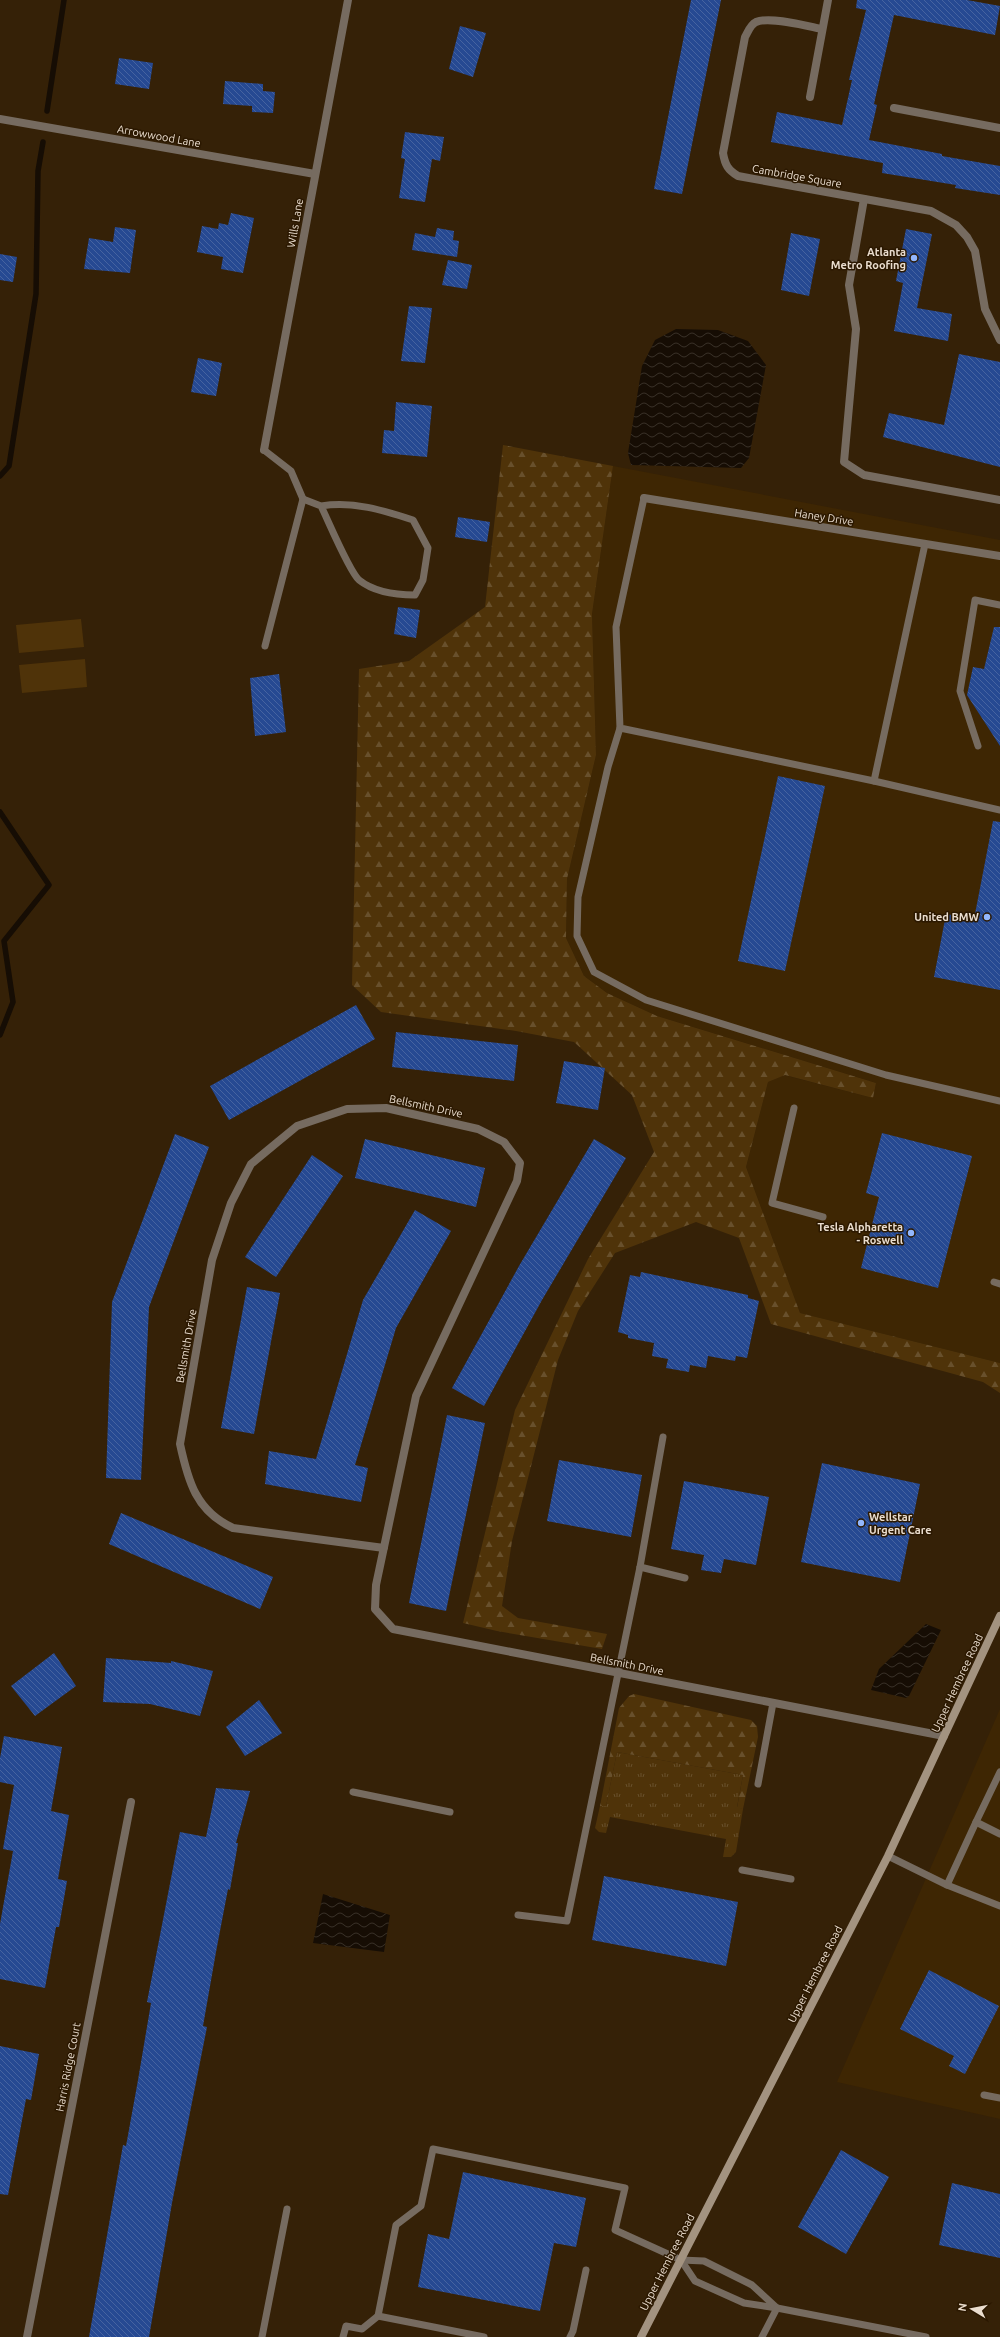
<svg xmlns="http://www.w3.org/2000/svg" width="1000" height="2337" font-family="Ubuntu,sans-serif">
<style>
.built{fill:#3e2603}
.grass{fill:url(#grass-tufts)}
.forest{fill:url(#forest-firs)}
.park{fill:#4f3309}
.water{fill:url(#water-waves)}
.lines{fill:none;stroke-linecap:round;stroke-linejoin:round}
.stream{stroke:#160d04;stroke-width:5.5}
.building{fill:url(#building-back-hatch)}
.lane{stroke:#766b60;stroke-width:7}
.street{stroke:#766b60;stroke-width:8}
.secondary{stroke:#a39380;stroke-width:8}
.poi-dot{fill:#93b7fd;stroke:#2b1800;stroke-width:1.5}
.labels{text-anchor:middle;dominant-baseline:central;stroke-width:3;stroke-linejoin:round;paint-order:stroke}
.street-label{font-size:11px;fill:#eaddce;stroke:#2b1800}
.poi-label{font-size:11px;font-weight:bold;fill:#eaddce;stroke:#2b1800;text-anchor:end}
</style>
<defs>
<pattern id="grass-tufts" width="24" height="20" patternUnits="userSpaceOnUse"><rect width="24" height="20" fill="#4f3309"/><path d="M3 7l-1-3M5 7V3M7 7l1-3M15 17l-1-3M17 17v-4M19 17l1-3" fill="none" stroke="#68502c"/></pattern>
<pattern id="forest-firs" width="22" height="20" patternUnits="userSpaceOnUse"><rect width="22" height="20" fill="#4f3309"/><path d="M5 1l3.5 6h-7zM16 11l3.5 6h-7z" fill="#68502c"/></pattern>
<pattern id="water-waves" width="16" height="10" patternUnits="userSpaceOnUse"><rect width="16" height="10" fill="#160d04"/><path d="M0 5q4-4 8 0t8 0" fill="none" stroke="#383027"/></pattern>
<pattern id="building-back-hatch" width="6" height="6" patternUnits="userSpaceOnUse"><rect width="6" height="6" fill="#264992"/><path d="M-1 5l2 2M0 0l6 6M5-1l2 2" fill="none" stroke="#4663a0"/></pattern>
</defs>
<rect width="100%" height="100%" fill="#352107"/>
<g class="built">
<polygon points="613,466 1000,540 1000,1363 800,1313 746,1167 768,1082 784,1075 873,1098 876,1083 657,1016 607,993 584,976 566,938 567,879 596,755 592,614"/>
<polygon points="1000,1709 1000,2119 837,2082"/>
</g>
<polygon class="grass" points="617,1752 743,1775 737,1807 743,1809 736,1852 731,1857 723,1857 726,1839 610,1817 606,1833 599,1832 595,1828 600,1806 606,1806"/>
<g class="forest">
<polygon points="503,445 613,466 592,614 596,755 567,879 566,938 584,976 607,993 657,1016 876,1083 873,1098 785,1075 768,1082 746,1167 800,1313 1000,1363 1000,1393 983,1382 771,1324 739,1238 696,1222 615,1253 578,1311 558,1360 512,1541 502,1606 518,1618 607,1634 602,1649 497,1631 463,1623 515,1410 588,1259 654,1152 632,1095 574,1042 516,1031 381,1012 352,985 359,669 409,661 485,607"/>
<polygon points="634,1694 751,1720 757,1726 758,1737 743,1809 737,1808 743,1775 617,1752 606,1806 600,1806 619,1708 629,1696"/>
</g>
<g class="park">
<polygon points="81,619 84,647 19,653 16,625"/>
<polygon points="85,659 87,687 22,693 19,665"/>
</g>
<g class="water">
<polygon points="676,329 718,330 748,341 766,365 749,458 741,468 631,465 628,453 642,366 655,340"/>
<polygon points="926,1624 941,1630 909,1696 906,1698 871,1690 879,1669"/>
<polygon points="323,1894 390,1915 384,1952 313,1943"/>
</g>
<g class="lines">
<g class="stream">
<polyline points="47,111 64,0"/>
<polyline points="0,476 9,466 36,294 38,171 43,142"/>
<polyline points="0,812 49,885 4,941 13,1002 0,1035"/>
</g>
</g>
<g class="building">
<polygon points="691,0 721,0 682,194 654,189"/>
<polygon points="857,0 967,0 1000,6 995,35 894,15 874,104 877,105 869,140 942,154 942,156 1000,166 1000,195 955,188 956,185 882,173 883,163 771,142 777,112 842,125 852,80 849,80 866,10 856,8"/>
<polygon points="460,26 486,33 473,77 449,69"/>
<polygon points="119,58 153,63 149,89 115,84"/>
<polygon points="225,81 263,84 263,91 275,92 273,113 252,112 252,106 223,104"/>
<polygon points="405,132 444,137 440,161 432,159 425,202 399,198 405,159 401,158"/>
<polygon points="231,213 254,218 243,273 221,269 223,257 197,252 202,226 218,229 219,223 228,225"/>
<polygon points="115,227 136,230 130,273 84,269 89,238 113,242"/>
<polygon points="437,228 454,231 453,240 459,241 457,257 412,250 415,233 435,237"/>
<polygon points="906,229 932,234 917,308 952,314 948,341 894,331 903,283 896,281"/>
<polygon points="791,233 820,239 809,296 781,290"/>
<polygon points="0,254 17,257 13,282 0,280"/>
<polygon points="448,260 472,265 467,289 442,285"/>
<polygon points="409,306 432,308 425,363 401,361"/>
<polygon points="959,354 1000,362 1000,467 883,437 889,413 944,425"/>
<polygon points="198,358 222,363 216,396 191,392"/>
<polygon points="396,402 432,406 427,457 382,453 384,430 394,431"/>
<polygon points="458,517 490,522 487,542 455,537"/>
<polygon points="398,607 420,610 416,638 394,634"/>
<polygon points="994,627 1000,627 1000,746 967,695 973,667 984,669"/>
<polygon points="279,674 286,732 255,736 250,678"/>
<polygon points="778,776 825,786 785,971 738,961"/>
<polygon points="993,821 1000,822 1000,990 934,977 946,914 974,919"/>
<polygon points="356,1005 375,1039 229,1120 210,1086"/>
<polygon points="396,1032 518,1045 514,1081 392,1067"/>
<polygon points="564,1061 605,1068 598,1110 556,1103"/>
<polygon points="882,1133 972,1156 938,1288 861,1268 879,1197 866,1193"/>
<polygon points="175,1134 209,1147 149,1307 141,1480 106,1478 112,1302"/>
<polygon points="365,1139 485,1168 476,1207 355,1178"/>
<polygon points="594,1139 626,1158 542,1300 484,1406 452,1388 519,1266"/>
<polygon points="312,1155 343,1176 276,1277 245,1257"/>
<polygon points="415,1210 451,1231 396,1328 355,1465 368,1468 361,1502 265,1484 269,1451 316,1459 363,1300"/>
<polygon points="641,1272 748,1295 748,1298 759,1301 747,1358 736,1356 735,1361 708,1356 706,1368 690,1365 689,1372 666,1368 668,1359 652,1356 654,1343 628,1338 628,1335 618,1332 630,1275 640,1277"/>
<polygon points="247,1287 280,1293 254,1434 221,1428"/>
<polygon points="447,1415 485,1423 446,1611 409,1603"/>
<polygon points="559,1460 642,1475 631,1537 547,1521"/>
<polygon points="822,1463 920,1484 900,1582 801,1562"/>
<polygon points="684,1481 769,1497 756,1565 724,1559 721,1573 701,1570 704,1555 671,1549"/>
<polygon points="121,1513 273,1577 260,1609 109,1544"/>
<polygon points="54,1653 76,1686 35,1716 11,1686"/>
<polygon points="106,1658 171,1663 171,1661 213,1671 200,1716 150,1704 103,1702"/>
<polygon points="259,1700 282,1733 245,1756 226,1727"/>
<polygon points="4,1736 62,1747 51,1811 69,1815 58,1879 67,1881 59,1927 56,1927 45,1988 0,1979 0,1924 13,1851 3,1849 14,1785 0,1782 0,1758"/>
<polygon points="216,1788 250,1791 236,1843 238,1843 230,1890 228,1889 216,1952 203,2026 207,2027 172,2203 149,2337 89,2337 123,2145 126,2146 138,2080 151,2003 147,2002 180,1832 206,1837"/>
<polygon points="604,1876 738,1902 726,1966 592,1940"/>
<polygon points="929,1970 999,2006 965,2074 949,2066 954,2056 900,2029"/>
<polygon points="0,2046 39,2054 31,2100 26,2099 8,2195 0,2194"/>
<polygon points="841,2150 889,2177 846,2254 798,2227"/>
<polygon points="463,2172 586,2198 576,2247 554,2243 540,2311 418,2287 428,2234 449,2239"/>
<polygon points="952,2183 1000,2194 1000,2258 939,2245"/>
</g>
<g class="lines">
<g class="lane">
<polyline points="264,450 291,471 303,499 265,646"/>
<polyline points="644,498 616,627 620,728 874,781 1000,810"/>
<path d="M303,499l18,7c7,14 28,65 38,74 15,12 38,15 56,15l8,-15 5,-32 -15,-28c-31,-10 -59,-19 -92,-14"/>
<polyline points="620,728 608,767 578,897 577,936 594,972 646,1000 886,1075 1000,1101"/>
<polyline points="978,746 960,691 975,600 1000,605"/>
<polyline points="874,781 925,544"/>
<polyline points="794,1108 772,1203 823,1217"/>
<polyline points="994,1282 1000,1284"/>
<polyline points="640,1567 685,1578"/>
<polyline points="1000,1772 976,1822 1000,1834"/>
<polyline points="758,1784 773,1703"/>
<polyline points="353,1792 450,1812"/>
<polyline points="888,1856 947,1885 1000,1906"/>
<polyline points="742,1870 791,1879"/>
<polyline points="947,1885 976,1822"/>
<polyline points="518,1915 567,1921 640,1567 663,1437"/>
<polyline points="984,2095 1000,2098"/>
<polyline points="681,2260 695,2281 744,2303 777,2308 926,2337"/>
<polyline points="262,2337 287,2209"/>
<polyline points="343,2337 346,2326 362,2329 378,2316"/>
<polyline points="484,2337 378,2316 396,2225 421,2206 433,2149 625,2188 615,2230 681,2260 704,2261 752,2285 777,2308"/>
<polyline points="570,2337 573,2331 586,2270"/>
<polyline points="762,2337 777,2308"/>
</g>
<g class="street">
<path d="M822,29c-15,-3 -52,-13 -66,-7 -6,3 -8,10 -11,15l-22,116c2,12 5,17 15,23l193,35 25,14 11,12 8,14 10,58 15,31"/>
<polyline points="810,97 828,0"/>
<polyline points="894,108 1000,128"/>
<polyline points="0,119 315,174"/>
<polyline points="864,199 849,285 856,329 844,462 864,475 1000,500"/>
<polyline points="264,450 348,0"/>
<polyline points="644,498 1000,556"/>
<path d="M384,1548l-151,-20c-37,-17 -45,-47 -53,-84l32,-184 19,-57 20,-39 46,-38 50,-17 39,-1 92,21 26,13 16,21 -3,18 -101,215 -40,189 -1,24 18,20 551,107"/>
<polyline points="27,2337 131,1802"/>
</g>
<polyline class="secondary" points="641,2337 888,1856 1000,1616"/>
</g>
<g class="poi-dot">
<circle cx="914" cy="258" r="4"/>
<circle cx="987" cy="917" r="4"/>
<circle cx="911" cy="1233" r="4"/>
<circle cx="861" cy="1523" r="4"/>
</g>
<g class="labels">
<g class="street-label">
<text transform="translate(159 136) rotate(10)">Arrowwood Lane</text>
<text transform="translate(797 176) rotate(10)">Cambridge Square</text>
<text transform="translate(295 223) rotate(-80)">Wills Lane</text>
<text transform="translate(824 517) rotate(9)">Haney Drive</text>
<text transform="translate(426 1106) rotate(12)">Bellsmith Drive</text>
<text transform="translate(186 1346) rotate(-80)">Bellsmith Drive</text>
<text transform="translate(627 1664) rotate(11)">Bellsmith Drive</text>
<text transform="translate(957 1683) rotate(-65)">Upper Hembree Road</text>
<text transform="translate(815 1974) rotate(-63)">Upper Hembree Road</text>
<text transform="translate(68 2067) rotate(-79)">Harris Ridge Court</text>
<text transform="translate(667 2262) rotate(-63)">Upper Hembree Road</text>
</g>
<g class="poi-label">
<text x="906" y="252">Atlanta<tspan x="906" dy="13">Metro Roofing</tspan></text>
<text x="979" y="917">United BMW</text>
<text x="903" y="1227">Tesla Alpharetta<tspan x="903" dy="13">- Roswell</tspan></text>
<text x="869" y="1517" text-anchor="start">Wellstar<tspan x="869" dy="13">Urgent Care</tspan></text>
</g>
</g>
<g transform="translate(972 2309) rotate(280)" stroke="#2b1800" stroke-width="3" paint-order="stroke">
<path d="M0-3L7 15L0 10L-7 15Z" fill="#eaddce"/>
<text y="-6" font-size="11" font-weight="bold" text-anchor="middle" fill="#eaddce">N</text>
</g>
</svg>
